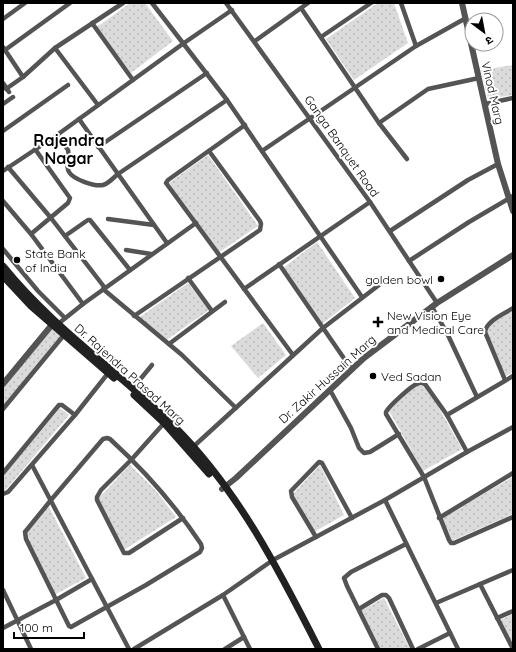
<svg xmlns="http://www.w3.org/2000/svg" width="516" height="652" font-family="Quicksand,'Noto Sans Devanagari',sans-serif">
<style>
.park{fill:url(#park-dots)}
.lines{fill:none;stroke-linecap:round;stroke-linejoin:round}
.minor{stroke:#545454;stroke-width:4.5}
.tertiary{stroke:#545454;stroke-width:6}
.secondary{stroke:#212121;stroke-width:7}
.poi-dot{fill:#000;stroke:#fff;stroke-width:1.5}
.labels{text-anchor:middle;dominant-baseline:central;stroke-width:4;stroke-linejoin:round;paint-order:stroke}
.street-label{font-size:12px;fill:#000;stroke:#fff}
.poi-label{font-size:12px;fill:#000;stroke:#fff;text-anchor:start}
.district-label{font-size:16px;font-weight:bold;fill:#000;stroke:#fff}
</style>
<defs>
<pattern id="park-dots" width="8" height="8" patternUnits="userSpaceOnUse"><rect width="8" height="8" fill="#dbdbdb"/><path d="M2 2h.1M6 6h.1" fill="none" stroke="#bababa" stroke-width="1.8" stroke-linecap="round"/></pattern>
</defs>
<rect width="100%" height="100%" fill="#fff"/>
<g class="park">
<polygon points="130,3 145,3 173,41 131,73 97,27"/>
<polygon points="378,3 394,3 408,43 354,80 326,39"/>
<polygon points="513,65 513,95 488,99 481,70"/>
<polygon points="208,155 258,226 218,253 169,183"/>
<polygon points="317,242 355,298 322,324 283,268"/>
<polygon points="188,283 209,310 165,341 140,317"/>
<polygon points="513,310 513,372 504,377 484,327"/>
<polygon points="263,323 286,355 258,378 231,346"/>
<polygon points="49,325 61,337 3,406 3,380"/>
<polygon points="422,378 462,449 423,471 388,409"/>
<polygon points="60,408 69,415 3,493 3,476"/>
<polygon points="130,465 156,491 176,517 122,551 97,500"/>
<polygon points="320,465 344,515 314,532 293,494"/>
<polygon points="513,477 513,514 451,541 440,519"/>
<polygon points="48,505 86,578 54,595 23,535"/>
<polygon points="384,598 410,649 380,649 360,611"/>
<polygon points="513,614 513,642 511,643 500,620"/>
</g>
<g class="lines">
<g class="minor">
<polyline points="152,3 227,100 362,297"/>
<polyline points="226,3 370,202 437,303"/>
<polyline points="401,3 416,46"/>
<polyline points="301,8 379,123 407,159"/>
<polyline points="3,19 25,3"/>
<polyline points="92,23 133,80"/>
<polyline points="321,37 371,3"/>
<polyline points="255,41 308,3"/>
<polyline points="3,47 23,77"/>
<polyline points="55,48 98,105"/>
<polyline points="5,50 70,3"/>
<polyline points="3,83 9,92"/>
<polyline points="6,89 23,77 55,48 123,3"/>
<polyline points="3,104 13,97"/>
<polyline points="485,104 513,98"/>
<polyline points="79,119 167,243"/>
<polyline points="379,123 428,89 479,78"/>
<polyline points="245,125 168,180 166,183 293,355"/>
<polyline points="3,131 68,85"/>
<path d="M57,135l11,15c2,7 -3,15 1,22 4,7 25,15 34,13 5,-1 10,-7 15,-11l109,-74"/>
<polyline points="98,147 207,73"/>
<polyline points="262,151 416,46 466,18"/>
<polyline points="8,167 51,218 105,288"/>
<polyline points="3,171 57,135 184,43 232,10"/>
<polyline points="3,201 31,234 83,304"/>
<polyline points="108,219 154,225"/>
<polyline points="390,231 468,180 498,164"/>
<polyline points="31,234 68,203 70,198 35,149"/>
<polyline points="65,236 85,222 88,220 90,220 130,270"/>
<polyline points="3,249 38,291 65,318"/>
<polyline points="126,250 151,254"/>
<polyline points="409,261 469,222 513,196"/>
<polyline points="279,264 352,370"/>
<polyline points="188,278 212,311"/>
<polyline points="103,289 182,355 236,408"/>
<polyline points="244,289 370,202"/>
<polyline points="432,307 447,333 477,397"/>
<polyline points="134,316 260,230 261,224 260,221 209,151"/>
<polyline points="58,324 83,304 196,223"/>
<polyline points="169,344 225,302"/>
<path d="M505,380l-20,-48c1,-11 19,-18 28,-24"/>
<polyline points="133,388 152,365"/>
<polyline points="330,390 351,428 359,448 364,453 370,452 399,434"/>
<polyline points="3,409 64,335"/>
<polyline points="447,415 513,376"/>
<polyline points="165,422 132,459 101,490 97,497 97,500 124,553 129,553 183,518"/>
<path d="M107,438l3,1c35,32 65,66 91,105l1,4 -2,4 -54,33 -75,42 -2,-1 -43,-87 -1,-7 26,-32 52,-61z"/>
<polyline points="193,447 323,328 379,285"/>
<path d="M467,452l-20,-37 -22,-31c-3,-1 -3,-2 -6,-1 -6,1 -30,23 -33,29v2l38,63 25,63 2,3h3l59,-26"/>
<polyline points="32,465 129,649"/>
<polyline points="3,473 59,405 62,405 75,415"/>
<polyline points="3,494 8,492 75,415 109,372"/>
<polyline points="385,500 458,649"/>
<polyline points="439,518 513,473"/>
<polyline points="316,537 292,497 291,491 319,462 322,463 352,518"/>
<polyline points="480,584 513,649"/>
<polyline points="3,590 31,649"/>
<polyline points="223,595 250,649"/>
<polyline points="436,603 513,570"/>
<polyline points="359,609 382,595 386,595 389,598 413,649"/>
<polyline points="497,618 513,611"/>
<polyline points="3,628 56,600 92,579"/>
<polyline points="134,649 223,595 273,560 385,500 467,452 513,427"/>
<polyline points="225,649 244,637"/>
<polyline points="378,649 347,586 344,578 351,572 406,544"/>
<polyline points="418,649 450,633"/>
</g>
<g class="tertiary">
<polyline points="462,3 498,164 513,211"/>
<polyline points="3,384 55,321"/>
<polyline points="222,489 236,478 364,358 437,303 513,255"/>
</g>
<g class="secondary">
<path d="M3,266c50,62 116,106 172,161 63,63 104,143 144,222"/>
<polyline points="3,276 31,306 114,378"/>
<polyline points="134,395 164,423 209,474"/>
</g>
</g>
<g class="poi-dot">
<circle cx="17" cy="260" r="4"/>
<circle cx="441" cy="279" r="4"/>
<path d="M376 316h4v4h4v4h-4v4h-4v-4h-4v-4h4z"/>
<circle cx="373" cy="376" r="4"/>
</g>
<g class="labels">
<g class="street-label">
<text transform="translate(493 93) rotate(77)">Vinod Marg</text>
<text transform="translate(342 146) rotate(55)">Ganga Banquet Road</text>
<text transform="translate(130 374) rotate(42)">Dr. Rajendra Prasad Marg</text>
<text transform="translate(327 379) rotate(-42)">Dr. Zakir Hussain Marg</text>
</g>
<g class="poi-label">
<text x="25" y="253">State Bank<tspan x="25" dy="14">of India</tspan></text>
<text x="433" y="279" text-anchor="end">golden bowl</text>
<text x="387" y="315">New Vision Eye<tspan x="387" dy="14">and Medical Care</tspan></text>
<text x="381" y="376">Ved Sadan</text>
</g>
<g class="district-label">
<text x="69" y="140">Rajendra<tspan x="69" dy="18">Nagar</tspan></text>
</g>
</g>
<rect width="516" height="652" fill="none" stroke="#000000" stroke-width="8"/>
<g transform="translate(484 32) rotate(148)"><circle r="19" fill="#ffffff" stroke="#999999"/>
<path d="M0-3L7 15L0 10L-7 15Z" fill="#000000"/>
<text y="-6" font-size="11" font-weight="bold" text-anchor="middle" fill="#000000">उ</text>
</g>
<path d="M14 632v6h70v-6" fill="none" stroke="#000000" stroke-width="2"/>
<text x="20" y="632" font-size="12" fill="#000000" stroke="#ffffff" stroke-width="3" paint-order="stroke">100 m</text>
</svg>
